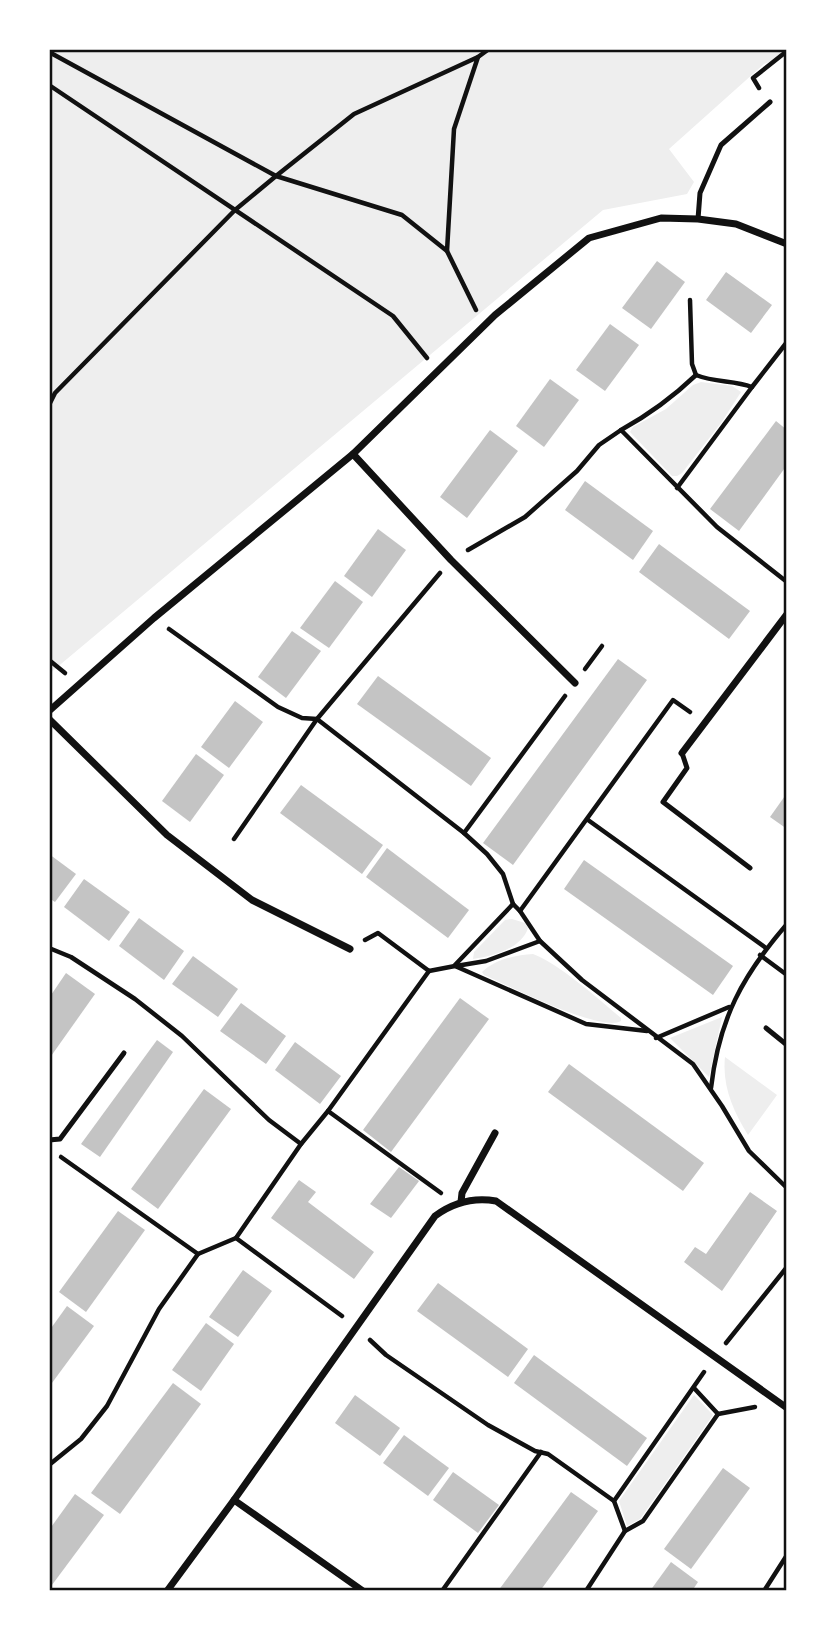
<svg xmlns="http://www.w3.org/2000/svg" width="836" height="1640" font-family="'Fira Sans',sans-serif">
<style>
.green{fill:#eee}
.building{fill:#c4c4c4}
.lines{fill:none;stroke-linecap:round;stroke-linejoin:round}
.path{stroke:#111;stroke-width:4.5}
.service{stroke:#111;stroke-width:5}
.minor{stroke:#111;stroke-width:7}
.neatline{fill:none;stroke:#111;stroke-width:2.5}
</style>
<rect width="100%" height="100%" fill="#fff"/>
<g class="green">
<polygon points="49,49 787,49 787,55 764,64 669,149 694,182 687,194 603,210 49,674"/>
<polygon points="701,382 732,386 741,392 721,423 682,473 677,476 672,476 630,432 633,427 666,409 693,385"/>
<path d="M512,919l13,4 3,5c-6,20 -36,29 -55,31l1,-7 31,-32z"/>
<path d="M533,954c28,11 64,44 88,64v3c-20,12 -113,-36 -137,-46l-2,-3c13,-13 34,-17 51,-18z"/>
<polygon points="722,1017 709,1077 670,1038"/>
<path d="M725,1057l52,38 -29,40c-15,-24 -26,-49 -23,-78z"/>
<polygon points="694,1395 713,1415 640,1519 627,1526 619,1501"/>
</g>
<g class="building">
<polygon points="657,261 685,282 651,329 622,308"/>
<polygon points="726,272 772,305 751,333 706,300"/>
<polygon points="610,324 639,345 605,391 576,370"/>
<polygon points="550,379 579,400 544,447 516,426"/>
<polygon points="776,421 787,430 787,465 739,531 710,509"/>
<polygon points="490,430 518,451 467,518 440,497"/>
<polygon points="585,481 653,531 633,560 565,510"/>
<polygon points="378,529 406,550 372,597 344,576"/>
<polygon points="659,544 750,611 729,639 639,572"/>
<polygon points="335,581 363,602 329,648 300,628"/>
<polygon points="292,631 321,651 286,698 258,677"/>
<polygon points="618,659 647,680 513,865 483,843"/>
<polygon points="378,676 491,758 471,786 357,704"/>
<polygon points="235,701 263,722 229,768 201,747"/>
<polygon points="196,754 224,775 190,822 162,801"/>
<polygon points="301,785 383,845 362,874 280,813"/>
<polygon points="787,793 787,829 770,817"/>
<polygon points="387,848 469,910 448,938 366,877"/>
<polygon points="49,854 76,874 55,902 49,898"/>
<polygon points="584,860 733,966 713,995 564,889"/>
<polygon points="84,879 130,912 109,941 64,907"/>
<polygon points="139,918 184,951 164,980 119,946"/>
<polygon points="193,956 238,989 218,1017 172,984"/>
<polygon points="66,973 95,994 49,1059 49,998"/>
<polygon points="460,998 489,1019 391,1152 363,1130"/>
<polygon points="241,1003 286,1036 266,1064 220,1031"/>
<polygon points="157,1040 173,1052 100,1157 81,1144"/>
<polygon points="295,1042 341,1076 320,1104 275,1070"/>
<polygon points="569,1064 704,1163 683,1191 548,1092"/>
<polygon points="204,1089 231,1109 158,1209 131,1189"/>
<polygon points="399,1167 419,1181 391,1218 370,1204"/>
<polygon points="299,1180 316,1192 308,1202 374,1252 354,1279 271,1218"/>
<polygon points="750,1192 777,1211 722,1291 684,1262 695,1247 706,1254"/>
<polygon points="118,1211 145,1230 86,1312 59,1292"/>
<polygon points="243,1270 272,1291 238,1337 209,1317"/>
<polygon points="438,1283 528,1349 508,1377 417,1311"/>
<polygon points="67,1306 94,1326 49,1387 49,1331"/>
<polygon points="206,1323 234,1344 201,1391 172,1370"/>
<polygon points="534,1355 647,1438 627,1466 514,1383"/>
<polygon points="173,1383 201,1404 120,1514 91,1493"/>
<polygon points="355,1395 400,1428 380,1456 335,1423"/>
<polygon points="404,1435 449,1468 428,1496 383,1463"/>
<polygon points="723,1468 750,1488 691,1569 664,1549"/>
<polygon points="453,1472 499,1505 478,1533 433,1500"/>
<polygon points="571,1492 598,1511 570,1550 540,1591 498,1591"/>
<polygon points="75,1494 104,1515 49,1589 49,1530"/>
<polygon points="671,1562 698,1582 692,1591 650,1591"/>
</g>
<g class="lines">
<g class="path">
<polyline points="49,52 276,176 402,215 447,251 476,310"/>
<polyline points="478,57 489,49"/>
<polyline points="49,85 393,316 427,358"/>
<polyline points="759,88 753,78 787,51"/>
<polyline points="690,300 692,364 696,375"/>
<polyline points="49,405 55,393 235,210 276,176 354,114 478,57 454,129 447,251"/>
<path d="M621,430c29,-16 52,-33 75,-55 20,8 37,5 56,12l35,-45"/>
<polyline points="677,488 752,387"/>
<polyline points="468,550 525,517 577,471 599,445 621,430 717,527 787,582"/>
<polyline points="169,629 278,707 302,718 317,719 464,833 487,854 503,874 513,904 520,911 540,941 582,980 693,1064 722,1106 749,1151 787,1188"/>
<polyline points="49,660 65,673"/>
<polyline points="585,669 602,646"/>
<polyline points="588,820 766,948"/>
<polyline points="464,833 565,696"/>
<polyline points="234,839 317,719 440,573"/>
<polyline points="520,911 673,700 690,712"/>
<polyline points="365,940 378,933 429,971 455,966 586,1024 647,1031"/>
<polyline points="49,948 71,957 135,999 182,1036 269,1120 301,1144"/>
<polyline points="760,955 787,975"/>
<polyline points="455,965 513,904"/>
<polyline points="456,966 486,961 540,941"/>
<polyline points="656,1038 729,1007"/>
<path d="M711,1088c8,-69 31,-112 76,-164"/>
<polyline points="328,1111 441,1193"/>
<polyline points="61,1157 198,1254"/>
<polyline points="236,1238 342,1316"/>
<polyline points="370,1340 386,1355 488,1425 535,1451 548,1454 614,1501"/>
<polyline points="726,1343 787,1267"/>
<polyline points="694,1388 718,1414"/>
<polyline points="718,1414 755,1407"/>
<polyline points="49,1465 81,1439 107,1406 159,1309 198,1254 236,1238 301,1144 328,1111 429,971"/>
<polyline points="625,1531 614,1501 704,1372"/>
<polyline points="442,1591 541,1452"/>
<polyline points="586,1591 625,1531 643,1521 718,1414"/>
<polyline points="764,1591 787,1555"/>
</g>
<g class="service">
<polyline points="698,219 700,193 721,145 770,102"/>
<polyline points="682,753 687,768 663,802 750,868"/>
<polyline points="766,1028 787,1045"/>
<polyline points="49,1140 60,1139 124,1053"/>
</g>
<g class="minor">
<polyline points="353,454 451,560 575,683"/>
<polyline points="49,711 154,618 353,454 495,315 589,238 661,218 698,219 736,224 787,244"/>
<polyline points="49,719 167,835 252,900 350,949"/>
<polyline points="682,753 787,614"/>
<polyline points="461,1202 462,1193 495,1133"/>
<polyline points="234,1500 363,1591"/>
<path d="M167,1591l67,-91 201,-284c19,-14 38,-19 61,-15l291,207"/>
</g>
</g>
<rect width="836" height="1640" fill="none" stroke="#ffffff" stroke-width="102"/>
<rect x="51" y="51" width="734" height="1538" class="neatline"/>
</svg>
